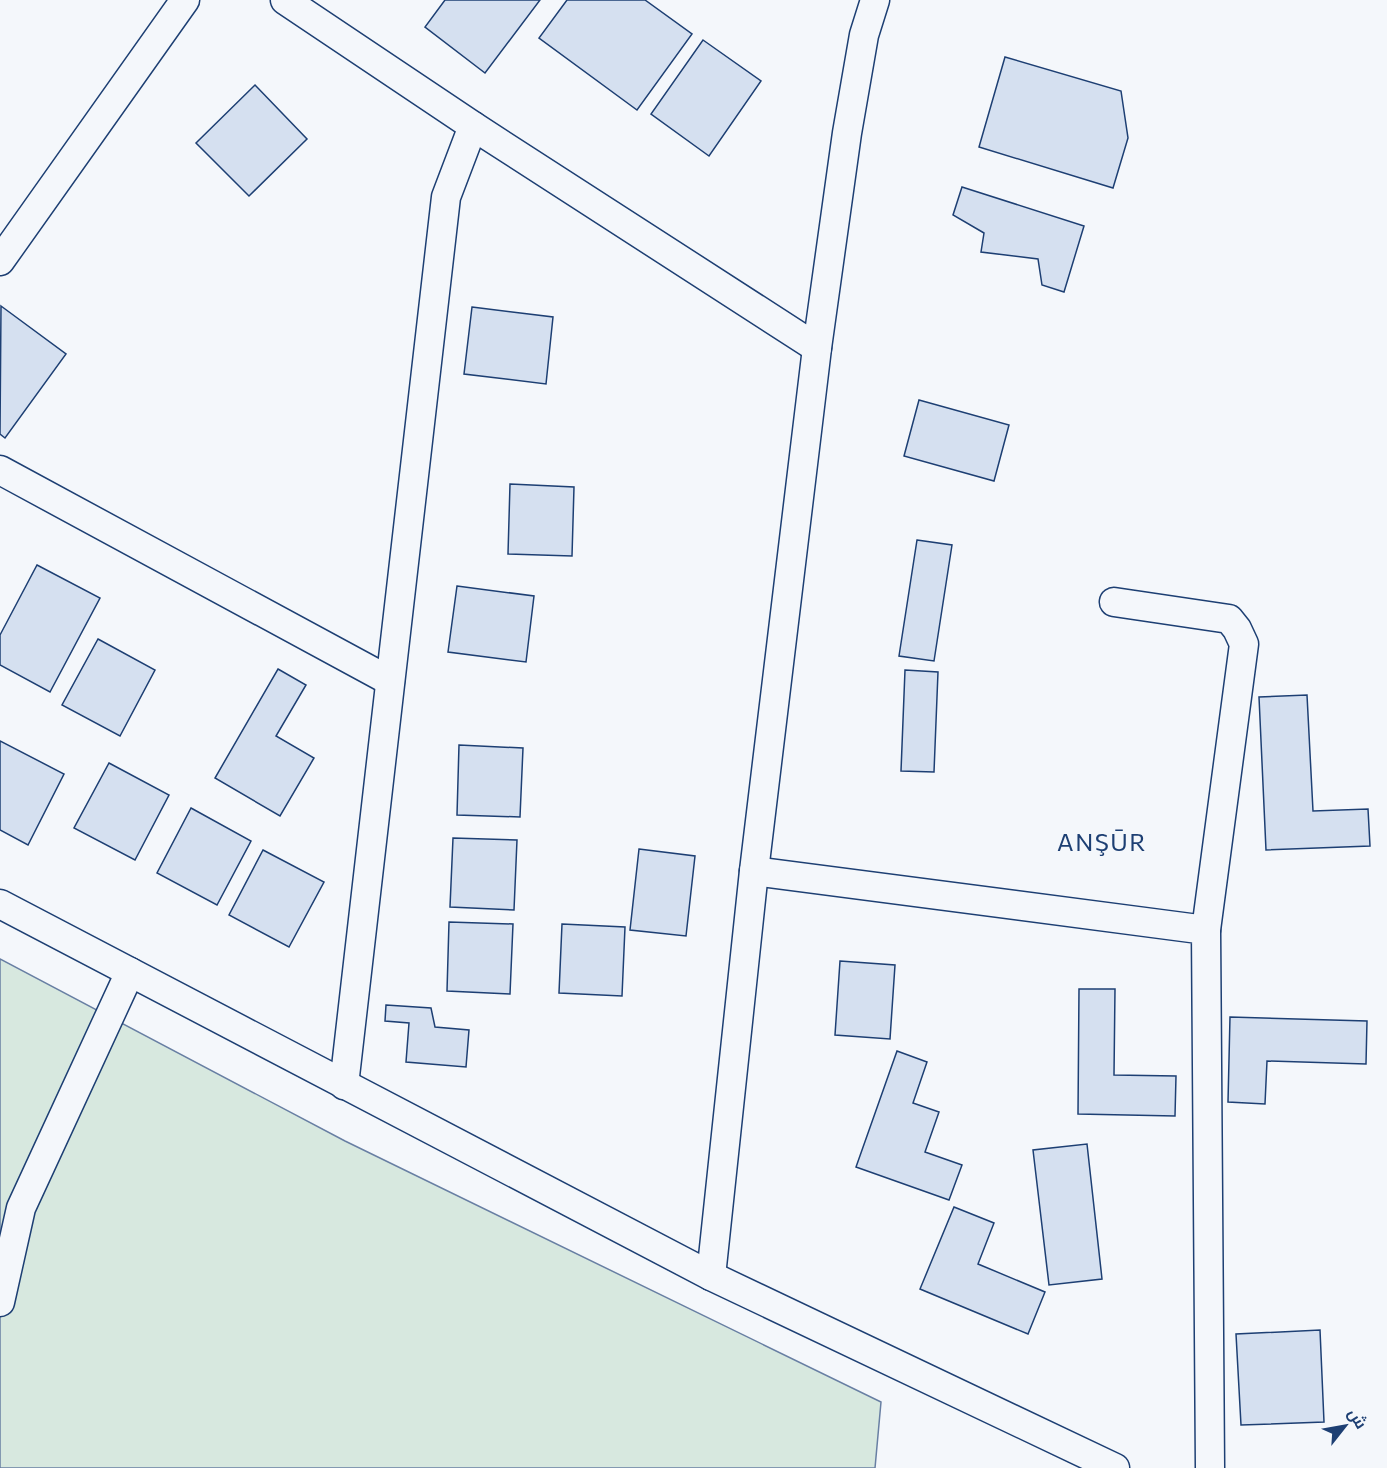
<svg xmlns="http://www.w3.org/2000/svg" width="1387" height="1468" font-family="Commissioner,Cairo,sans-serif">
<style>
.green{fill:#d7e8df;stroke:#687fa3;stroke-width:1.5}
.building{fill:#d5e0f0;stroke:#1d3f73;stroke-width:1.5}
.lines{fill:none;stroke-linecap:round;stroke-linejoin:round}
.minor-casing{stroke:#1d3f73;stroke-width:31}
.minor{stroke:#f4f7fb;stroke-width:28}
.labels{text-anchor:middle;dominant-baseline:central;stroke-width:4.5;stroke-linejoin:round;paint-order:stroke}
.neighbourhood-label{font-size:24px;letter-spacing:1.5px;fill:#1d3f73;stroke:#f4f7fb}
</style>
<rect width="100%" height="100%" fill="#f4f7fb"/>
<polygon class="green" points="0,959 345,1141 881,1402 875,1468 0,1468"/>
<g class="building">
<polygon points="445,0 540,0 485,73 425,27"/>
<polygon points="567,0 645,0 692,34 637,110 539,38"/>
<polygon points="703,40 761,81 709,156 651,114"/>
<polygon points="1005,57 1121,91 1128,138 1113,188 979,147"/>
<polygon points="255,85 307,139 249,196 196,143"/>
<polygon points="962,187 1084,226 1064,292 1042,285 1038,259 981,252 984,233 953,215"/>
<polygon points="1,306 66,354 5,438 0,434"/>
<polygon points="472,307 553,317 546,384 464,374"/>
<polygon points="919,400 1009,425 994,481 904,456"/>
<polygon points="510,484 574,487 572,556 508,554"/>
<polygon points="917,540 952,545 934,661 899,656"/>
<polygon points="37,565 100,598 50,692 0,665 0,635"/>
<polygon points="457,586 534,596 526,662 448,652"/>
<polygon points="98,639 155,670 120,736 62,705"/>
<polygon points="278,669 306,685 276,736 314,758 280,816 215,778"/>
<polygon points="905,670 938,672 934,772 901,771"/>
<polygon points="1307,695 1313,811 1368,809 1370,846 1266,850 1259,697"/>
<polygon points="0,741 64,774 28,845 0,830"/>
<polygon points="459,745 523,748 520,817 457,815"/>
<polygon points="109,763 169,795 135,860 74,828"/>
<polygon points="191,808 251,841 217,905 157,873"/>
<polygon points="453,838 517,840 514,910 450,907"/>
<polygon points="639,849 695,856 686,936 630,930"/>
<polygon points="263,850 324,882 289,947 229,915"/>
<polygon points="449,922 513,924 510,994 447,991"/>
<polygon points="562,924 625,927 622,996 559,993"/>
<polygon points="840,961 895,965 890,1039 835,1035"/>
<polygon points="1079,989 1115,989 1114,1075 1176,1076 1175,1116 1078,1114"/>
<polygon points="386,1005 431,1008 435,1027 469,1030 466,1067 406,1062 409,1023 385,1021"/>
<polygon points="1230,1017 1367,1021 1366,1064 1267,1061 1265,1104 1228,1102"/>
<polygon points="897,1051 927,1062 913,1103 939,1112 925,1152 962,1165 949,1200 856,1167"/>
<polygon points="1087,1144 1102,1279 1049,1285 1033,1150"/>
<polygon points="954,1207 994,1223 978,1264 1045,1292 1028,1334 920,1289"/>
<polygon points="1320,1330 1324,1422 1241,1425 1236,1334"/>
</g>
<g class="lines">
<defs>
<g id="minor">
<polyline points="285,0 473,126 817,348"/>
<polyline points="0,261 185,0"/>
<polyline points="0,470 390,681"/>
<polyline points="1114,602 1229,619 1237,629 1244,644 1206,930"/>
<polyline points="754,871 1206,930 1210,1468"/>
<polyline points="0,904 711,1276 1115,1468"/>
<polyline points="344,1085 446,197 473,126"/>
<polyline points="711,1276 754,871 817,348 847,133 864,35 875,0"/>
<polyline points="0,1302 21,1208 130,972"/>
</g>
</defs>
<use href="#minor" class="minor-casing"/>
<use href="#minor" class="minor"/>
</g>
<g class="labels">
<g class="neighbourhood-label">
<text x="1102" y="841">ANŞŪR</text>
</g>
</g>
<g transform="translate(1345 1426) rotate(59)" stroke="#f4f7fb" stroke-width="4.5" paint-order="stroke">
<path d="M0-4.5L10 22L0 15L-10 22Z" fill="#1d3f73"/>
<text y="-9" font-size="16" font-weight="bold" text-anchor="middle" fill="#1d3f73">ش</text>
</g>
</svg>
